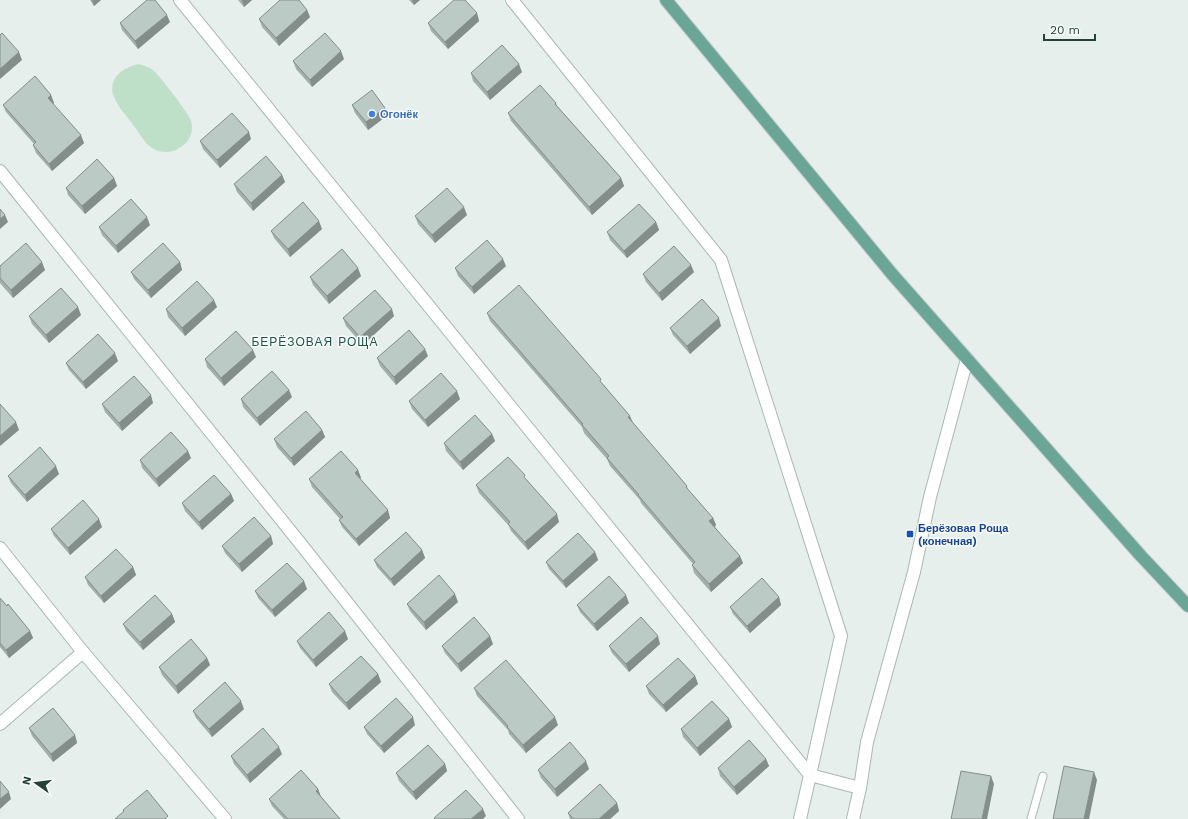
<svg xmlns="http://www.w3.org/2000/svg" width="1188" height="819" font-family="'Work Sans',sans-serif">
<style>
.garden{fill:#bfe0c8}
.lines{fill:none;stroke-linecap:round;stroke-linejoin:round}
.service-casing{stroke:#a8b8b2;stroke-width:9}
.minor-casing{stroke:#a8b8b2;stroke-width:14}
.primary-casing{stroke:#c2cac8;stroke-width:14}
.service{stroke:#fff;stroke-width:7}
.minor{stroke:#fff;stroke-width:12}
.primary{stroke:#6aa596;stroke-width:12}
.wall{fill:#a1aea9}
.shaded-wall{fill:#838d89}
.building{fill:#bbcac4;stroke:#838d89}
.shop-dot{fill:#3f7fe0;stroke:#f7fbf9;stroke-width:1.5}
.transit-dot{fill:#1a4fb4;stroke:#f7fbf9;stroke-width:1.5}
.labels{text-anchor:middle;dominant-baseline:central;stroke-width:3;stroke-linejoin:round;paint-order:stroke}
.shop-label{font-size:11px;font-weight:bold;fill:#366cbe;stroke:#f7fbf9;text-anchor:start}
.transit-label{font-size:11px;font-weight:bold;fill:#164399;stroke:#f7fbf9;text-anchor:start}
.neighbourhood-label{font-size:12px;letter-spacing:1px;fill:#1f5548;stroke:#f7fbf9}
</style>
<rect width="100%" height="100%" fill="#e6efeb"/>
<path class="garden" d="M139,64c6,2 11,3 16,8 7,7 33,40 36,49 5,16 -9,30 -24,31 -5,0 -10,-1 -15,-4 -8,-5 -13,-16 -19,-23 -6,-9 -15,-18 -19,-28 -7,-18 9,-30 25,-33z"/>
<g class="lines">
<defs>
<polyline id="service" points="1031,819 1043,776"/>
<g id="minor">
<polyline points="180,0 810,775 800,819"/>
<polyline points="512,0 721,260 841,636 810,775 860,788"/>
<polyline points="0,171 300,543 518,819"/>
<polyline points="0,548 83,652 225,819"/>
<polyline points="0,724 83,652"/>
<polyline points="853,819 860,788 867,742 914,572 930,497 967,359"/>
</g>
<polyline id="primary" points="666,0 892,274 1141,556 1188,606"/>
</defs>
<use href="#service" class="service-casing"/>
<use href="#minor" class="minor-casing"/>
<use href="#primary" class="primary-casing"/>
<use href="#service" class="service"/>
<use href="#minor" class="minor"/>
<use href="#primary" class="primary"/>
</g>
<g class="wall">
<polygon points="90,0 101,0 94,6"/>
<polygon points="238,0 252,0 244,7"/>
<polygon points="409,0 420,0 414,5"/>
<polygon points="307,10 310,17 279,46 262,27 259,19"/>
<polygon points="477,13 479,21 448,49 431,31 428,23"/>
<polygon points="170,22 138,49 122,30 120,23"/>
<polygon points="344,59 312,87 296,69 293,61"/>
<polygon points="522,72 490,100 473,81 471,73"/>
<polygon points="51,95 54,103 53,104 84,143 52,171 36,153 33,145 34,144 6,112 3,105"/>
<polygon points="556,103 557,106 621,178 624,186 592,215 511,121 508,113"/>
<polygon points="352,105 385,108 388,115 368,130 355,113"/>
<polygon points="251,139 220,168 203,149 200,141"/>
<polygon points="282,175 285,182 253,211 237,192 234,184"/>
<polygon points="114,178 117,186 85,214 68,195 66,188"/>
<polygon points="467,215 435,243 418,224 415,216"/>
<polygon points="656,222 659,230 627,258 610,240 607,232"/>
<polygon points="150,225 118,253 102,235 99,227"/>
<polygon points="322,229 290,257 274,238 271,231"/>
<polygon points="180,262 182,270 151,298 134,279 131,272"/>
<polygon points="0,266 45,270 13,298 0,283"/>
<polygon points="506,266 474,294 458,276 455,268"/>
<polygon points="694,272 662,301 646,282 643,274"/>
<polygon points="361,276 329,304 313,285 310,277"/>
<polygon points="217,307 185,336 168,317 166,309"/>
<polygon points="487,313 603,384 633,423 687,486 688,490 713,518 716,525 715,527 743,563 711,592 694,573 692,565 693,564 641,503 640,500 610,466 607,459 584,433 582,427 490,321"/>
<polygon points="81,315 49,343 32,324 29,316"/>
<polygon points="394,316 363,345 346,326 343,318"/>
<polygon points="721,326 690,354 673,335 670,328"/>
<polygon points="428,356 396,385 380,366 377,358"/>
<polygon points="256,357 224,386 207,367 205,359"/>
<polygon points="118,361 86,389 69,370 66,363"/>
<polygon points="292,397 260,426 243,407 241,399"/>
<polygon points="460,399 428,427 412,409 409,401"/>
<polygon points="153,403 122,431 105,412 102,404"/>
<polygon points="322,430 325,437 294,466 277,447 274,439"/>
<polygon points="492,434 495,441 463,470 446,451 444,443"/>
<polygon points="191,458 159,487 142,468 140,460"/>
<polygon points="358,470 361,478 360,478 390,518 359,546 342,527 339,520 340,519 312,487 309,479"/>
<polygon points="59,474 27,502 11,483 8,476"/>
<polygon points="527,480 559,522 528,550 511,531 509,526 479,493 476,485"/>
<polygon points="231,494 234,501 202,530 185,511 182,503"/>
<polygon points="102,527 70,555 54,536 51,529"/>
<polygon points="271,536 273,544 242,572 225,553 222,546"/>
<polygon points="422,550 425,558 394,586 377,567 374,560"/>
<polygon points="595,552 598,560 566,588 549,569 546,562"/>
<polygon points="133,567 136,575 104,603 88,585 85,577"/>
<polygon points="307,589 275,617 258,598 255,591"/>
<polygon points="779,597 781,605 750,633 733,614 730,607"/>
<polygon points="0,598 7,606 30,631 33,638 9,658 0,647"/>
<polygon points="458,602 426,630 410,611 407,604"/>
<polygon points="629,603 597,631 580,612 577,605"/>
<polygon points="172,614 175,622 143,650 126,631 123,624"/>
<polygon points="348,639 316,667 300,648 297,641"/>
<polygon points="493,644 461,672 445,653 442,646"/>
<polygon points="660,644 629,672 612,653 609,646"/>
<polygon points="207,658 210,665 178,694 162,675 159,667"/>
<polygon points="378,674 381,682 349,710 332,692 329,684"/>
<polygon points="695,676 698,684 666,712 649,694 646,686"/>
<polygon points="474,688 558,725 526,753 509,734 508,730 477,696"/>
<polygon points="244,709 212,737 196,718 193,711"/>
<polygon points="729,719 732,727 700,756 683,737 681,729"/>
<polygon points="415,725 384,753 367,734 364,727"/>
<polygon points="29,728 75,735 77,743 53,762 32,736"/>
<polygon points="282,754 250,783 234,764 231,756"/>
<polygon points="766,759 769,766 737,795 720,776 718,768"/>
<polygon points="445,764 447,771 416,800 399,781 396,773"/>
<polygon points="589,769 557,797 541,778 538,770"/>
<polygon points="318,789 321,797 340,819 284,819 272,806 269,799"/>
<polygon points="617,803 619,811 610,819 570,819 568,813"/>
</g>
<g class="shaded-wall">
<polygon points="92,0 101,0 94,6"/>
<polygon points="242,0 252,0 244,7"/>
<polygon points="412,0 420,0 414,5"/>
<polygon points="307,10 310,17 279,46 276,38"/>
<polygon points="477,13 479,21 448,49 445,42"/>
<polygon points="167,15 170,22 138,49 135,41"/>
<polygon points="341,51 344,59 312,87 310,80"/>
<polygon points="19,52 22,60 0,79 0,69"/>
<polygon points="519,64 522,72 490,100 487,92"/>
<polygon points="51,95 54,103 51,106 48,98"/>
<polygon points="385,108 388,115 368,130 366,122"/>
<polygon points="249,132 251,139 220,168 217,160"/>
<polygon points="81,135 84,143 52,171 49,164"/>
<polygon points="282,175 285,182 253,211 251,203"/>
<polygon points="114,178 117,186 85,214 82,206"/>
<polygon points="621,178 624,186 592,215 589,207"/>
<polygon points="464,207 467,215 435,243 432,235"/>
<polygon points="5,215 8,222 0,229 0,219"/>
<polygon points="147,217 150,225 118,253 116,246"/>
<polygon points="319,221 322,229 290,257 288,249"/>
<polygon points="656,222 659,230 627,258 624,251"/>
<polygon points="503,259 506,266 474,294 472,287"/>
<polygon points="42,262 45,270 13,298 11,290"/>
<polygon points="180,262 182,270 151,298 148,290"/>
<polygon points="691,265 694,272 662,301 659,293"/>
<polygon points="358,268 361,276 329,304 327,296"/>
<polygon points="214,300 217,307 185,336 182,328"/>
<polygon points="78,307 81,315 49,343 46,335"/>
<polygon points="392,309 394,316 363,345 360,337"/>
<polygon points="719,318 721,326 690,354 687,346"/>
<polygon points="425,349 428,356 396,385 394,377"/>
<polygon points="253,350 256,357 224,386 221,378"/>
<polygon points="115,353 118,361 86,389 83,382"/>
<polygon points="289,390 292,397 260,426 257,418"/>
<polygon points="457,391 460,399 428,427 425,420"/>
<polygon points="151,395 153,403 122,431 119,423"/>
<polygon points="630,416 633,423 628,417"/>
<polygon points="16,422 19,430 0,446 0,436"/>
<polygon points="322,430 325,437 294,466 291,458"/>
<polygon points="492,434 495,441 463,470 460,462"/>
<polygon points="188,451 191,458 159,487 156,479"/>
<polygon points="56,466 59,474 27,502 25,495"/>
<polygon points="358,470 361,478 358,480 355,473"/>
<polygon points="231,494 234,501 202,530 199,522"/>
<polygon points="388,510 390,518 359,546 356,539"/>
<polygon points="557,514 559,522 528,550 525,542"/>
<polygon points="713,518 716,525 712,529 709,521"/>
<polygon points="99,519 102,527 70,555 68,548"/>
<polygon points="271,536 273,544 242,572 239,564"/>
<polygon points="422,550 425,558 394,586 391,579"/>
<polygon points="595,552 598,560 566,588 563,581"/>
<polygon points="740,556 743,563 711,592 709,584"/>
<polygon points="133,567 136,575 104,603 101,596"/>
<polygon points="304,581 307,589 275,617 272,610"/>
<polygon points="455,594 458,602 426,630 424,622"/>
<polygon points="626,595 629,603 597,631 594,624"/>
<polygon points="779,597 781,605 750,633 747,626"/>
<polygon points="172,614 175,622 143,650 140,642"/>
<polygon points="30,631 33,638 9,658 6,650"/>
<polygon points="345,631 348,639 316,667 313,660"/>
<polygon points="490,636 493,644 461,672 458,664"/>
<polygon points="658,636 660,644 629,672 626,664"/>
<polygon points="207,658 210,665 178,694 176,686"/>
<polygon points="378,674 381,682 349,710 346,703"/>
<polygon points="695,676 698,684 666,712 663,705"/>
<polygon points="241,701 244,709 212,737 209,729"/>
<polygon points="413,717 415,725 384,753 381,746"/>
<polygon points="555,717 558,725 526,753 523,745"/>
<polygon points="729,719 732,727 700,756 697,748"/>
<polygon points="75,735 77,743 53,762 51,754"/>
<polygon points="279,747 282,754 250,783 247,775"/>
<polygon points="766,759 769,766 737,795 734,787"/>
<polygon points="586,761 589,769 557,797 555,789"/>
<polygon points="445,764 447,771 416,800 413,792"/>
<polygon points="1094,772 1097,780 1089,819 1084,819"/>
<polygon points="991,776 994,784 987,819 982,819"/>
<polygon points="318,789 321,797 316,791"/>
<polygon points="9,792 11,799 0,809 0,799"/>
<polygon points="617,803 619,811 610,819 599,819"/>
<polygon points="483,809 486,816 483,819 471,819"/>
</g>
<g class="building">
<polygon points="147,0 155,0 167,15 135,41 120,23"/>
<polygon points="280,0 299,0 307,10 276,38 259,19"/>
<polygon points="454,0 465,0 477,13 445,42 428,23"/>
<polygon points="2,33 19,52 0,69 0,35"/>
<polygon points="325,33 341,51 310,80 293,61"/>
<polygon points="502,45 519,64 487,92 471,73"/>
<polygon points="35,76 51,95 48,98 81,135 49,164 33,145 36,142 3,105"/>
<polygon points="540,85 556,103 555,104 621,178 589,207 508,113"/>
<polygon points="372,90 385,108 366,122 352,105"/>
<polygon points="232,113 249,132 217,160 200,141"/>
<polygon points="266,156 282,175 251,203 234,184"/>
<polygon points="97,159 114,178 82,206 66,188"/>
<polygon points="447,188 464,207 432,235 415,216"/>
<polygon points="131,199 147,217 116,246 99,227"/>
<polygon points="303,202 319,221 288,249 271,231"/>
<polygon points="639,204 656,222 624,251 607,232"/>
<polygon points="0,209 5,215 0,219"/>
<polygon points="487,240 503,259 472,287 455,268"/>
<polygon points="26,243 42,262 11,290 0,278 0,266"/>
<polygon points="163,243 180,262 148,290 131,272"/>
<polygon points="674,246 691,265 659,293 643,274"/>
<polygon points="342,249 358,268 327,296 310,277"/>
<polygon points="197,281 214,300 182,328 166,309"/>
<polygon points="519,285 601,379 600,381 630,416 628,417 687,486 686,487 713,518 709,521 740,556 709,584 692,565 695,562 638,495 639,495 607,458 609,456 582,425 583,424 487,313"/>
<polygon points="61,288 78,307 46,335 29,316"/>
<polygon points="375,290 392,309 360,337 343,318"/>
<polygon points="702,299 719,318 687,346 670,328"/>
<polygon points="409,330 425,349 394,377 377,358"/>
<polygon points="236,331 253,350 221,378 205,359"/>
<polygon points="98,334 115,353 83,382 66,363"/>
<polygon points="272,371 289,390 257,418 241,399"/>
<polygon points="441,373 457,391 425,420 409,401"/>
<polygon points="134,376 151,395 119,423 102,404"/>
<polygon points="0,404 16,422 0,436"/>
<polygon points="306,411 322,430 291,458 274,439"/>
<polygon points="475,415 492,434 460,462 444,443"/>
<polygon points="171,432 188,451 156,479 140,460"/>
<polygon points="40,447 56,466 25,495 8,476"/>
<polygon points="341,451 358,470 355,473 388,510 356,539 339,520 343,517 309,479"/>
<polygon points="508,457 525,475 524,477 557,514 525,542 508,524 510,522 476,485"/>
<polygon points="214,475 231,494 199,522 182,503"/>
<polygon points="83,500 99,519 68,548 51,529"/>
<polygon points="254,517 271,536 239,564 222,546"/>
<polygon points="406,532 422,550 391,579 374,560"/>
<polygon points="578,533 595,552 563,581 546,562"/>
<polygon points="116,549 133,567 101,596 85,577"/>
<polygon points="287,563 304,581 272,610 255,591"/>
<polygon points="439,575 455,594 424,622 407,604"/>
<polygon points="609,576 626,595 594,624 577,605"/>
<polygon points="762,578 779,597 747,626 730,607"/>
<polygon points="155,595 172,614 140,642 123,624"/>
<polygon points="0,598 7,606 8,604 30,631 6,650 0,643"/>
<polygon points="329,612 345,631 313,660 297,641"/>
<polygon points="474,617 490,636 458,664 442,646"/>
<polygon points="641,617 658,636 626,664 609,646"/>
<polygon points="191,639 207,658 176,686 159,667"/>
<polygon points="361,656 378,674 346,703 329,684"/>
<polygon points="678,658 695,676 663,705 646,686"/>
<polygon points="506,660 555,717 523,745 507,727 508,726 474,688"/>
<polygon points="225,682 241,701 209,729 193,711"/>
<polygon points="396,698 413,717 381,746 364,727"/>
<polygon points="712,701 729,719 697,748 681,729"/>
<polygon points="53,708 75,735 51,754 29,728"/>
<polygon points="263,728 279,747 247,775 231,756"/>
<polygon points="749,740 766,759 734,787 718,768"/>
<polygon points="570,742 586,761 555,789 538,770"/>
<polygon points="428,745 445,764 413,792 396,773"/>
<polygon points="1064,766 1094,772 1084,819 1053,819"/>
<polygon points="301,770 318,789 316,791 340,819 288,819 269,799"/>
<polygon points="961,771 991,776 982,819 951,819"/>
<polygon points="0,781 9,792 0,799"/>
<polygon points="600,784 617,803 599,819 574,819 568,813"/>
<polygon points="147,790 168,816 165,819 115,819 124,811 123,810"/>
<polygon points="466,790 483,809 471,819 435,819 434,818"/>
</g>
<circle class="shop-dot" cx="372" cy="114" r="4"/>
<rect class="transit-dot" x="906" y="530" width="8" height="8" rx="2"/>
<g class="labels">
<g class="shop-label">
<text x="380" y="114">Огонёк</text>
</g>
<g class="transit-label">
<text x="918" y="528">Берёзовая Роща<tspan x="918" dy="13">(конечная)</tspan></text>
</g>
<g class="neighbourhood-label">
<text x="315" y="342">БЕРЁЗОВАЯ РОЩА</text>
</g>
</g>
<g transform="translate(36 783) rotate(284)" stroke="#f7fbf9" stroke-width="3" paint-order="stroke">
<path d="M0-3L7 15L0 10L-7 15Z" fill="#24423a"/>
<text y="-6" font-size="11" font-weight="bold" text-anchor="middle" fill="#24423a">N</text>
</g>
<path d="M1044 34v6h51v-6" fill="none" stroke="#24423a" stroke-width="2"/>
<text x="1050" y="34" font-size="12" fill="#24423a" stroke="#f7fbf9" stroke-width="3" paint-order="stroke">20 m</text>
</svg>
